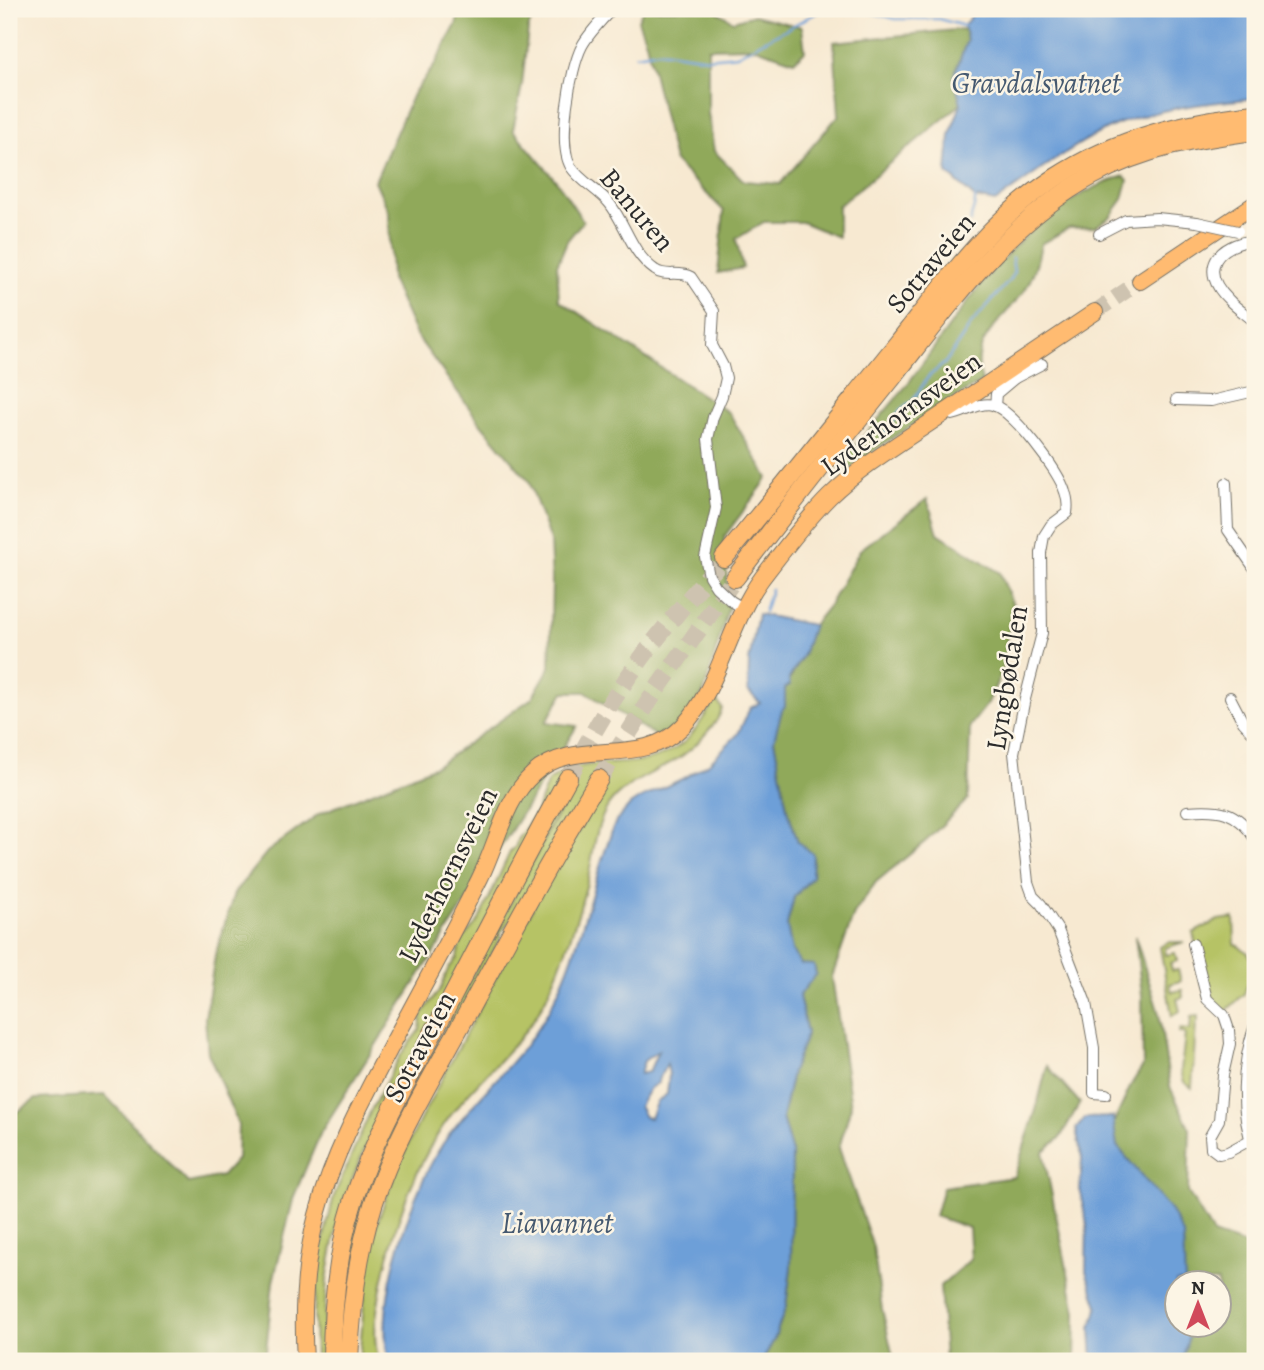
<svg xmlns="http://www.w3.org/2000/svg" width="1264" height="1370" font-family="Alegreya,serif">
<style>
.green{fill:#b6c365;stroke:#707748;stroke-width:2}
.forest{fill:#90a95a;stroke:#5e6a42;stroke-width:2}
.water{fill:#6d9fd8;stroke:#4c6582;stroke-width:2;fill-rule:evenodd}
.lines{fill:none;stroke-linecap:round;stroke-linejoin:round}
.stream{stroke:#6d9fd8;stroke-width:2.5}
.primary-tunnel{stroke:#cec3b0;stroke-width:16;stroke-dasharray:16 8;stroke-linecap:butt}
.highway-tunnel{stroke:#cec3b0;stroke-width:18;stroke-dasharray:18 9;stroke-linecap:butt}
.street-casing{stroke:#726e65;stroke-width:12}
.primary-casing{stroke:#726e65;stroke-width:18}
.highway-casing{stroke:#726e65;stroke-width:20}
.street{stroke:#fff;stroke-width:10}
.primary{stroke:#ffbb71;stroke-width:16}
.highway{stroke:#ffbb71;stroke-width:18}
.street-bridge-casing{stroke:#726e65;stroke-width:12;stroke-linecap:butt}
.street-bridge{stroke:#fff;stroke-width:10}
.labels{text-anchor:middle;dominant-baseline:central;stroke-width:5;stroke-linejoin:round;paint-order:stroke}
.street-label{font-size:28px;fill:#2b2b2b;stroke:#fcf5e5}
.water-label{font-size:30px;font-style:italic;fill:#455970;stroke:#fcf5e5}
</style>
<rect width="100%" height="100%" fill="#fcf5e5"/>
<filter id="ink" filterUnits="userSpaceOnUse"><feTurbulence type="fractalNoise" baseFrequency=".0143" numOctaves="2"/><feDisplacementMap in="SourceGraphic" scale="14" xChannelSelector="R" yChannelSelector="G"/><feConvolveMatrix kernelMatrix="1 2 1 2 8 2 1 2 1" color-interpolation-filters="sRGB"/></filter>
<filter id="wash" filterUnits="userSpaceOnUse"><feTurbulence type="fractalNoise" baseFrequency=".00686" numOctaves="4" result="noise"/><feDisplacementMap in="SourceGraphic" scale="28" xChannelSelector="R" yChannelSelector="G"/><feGaussianBlur stdDeviation="1.57" result="paint"/><feColorMatrix in="noise" values="0 0 0 0 0 0 0 0 0 0 0 0 0 0 0 0 0 1.4 0 .05"/><feComposite in="paint" operator="in"/></filter>
<g filter="url(#wash)">
<rect width="100%" height="100%" fill="#f7e9d1"/>
<g class="green">
<path d="M717,701l5,7c-2,9 -7,15 -13,22 -8,10 -17,19 -27,26 -24,16 -58,26 -74,50 -14,22 -15,52 -21,77 -10,38 -24,78 -41,115 -20,42 -61,74 -90,110 -40,51 -61,112 -74,175 -5,26 -11,52 -3,78h-20l8,-93 9,-42 21,-58 24,-50 117,-220 66,-110 -105,147 2,1 -95,179 -61,200 -6,46 1,-54 14,-85 30,-80 187,-353 -206,359 -22,54 -8,34 -8,43 -6,82h-6l-1,-47 4,-51 16,-67 37,-86 29,-54 20,-27 2,-15 19,-26 7,-19 9,-11 4,-17 18,-21 31,-68 6,-6 1,-6 19,-28 12,-31c11,-6 23,-13 35,-15 37,-6 67,3 100,-23 15,-11 21,-31 34,-42z"/>
<polygon points="1234,918 1235,944 1248,953 1255,966 1244,994 1225,1012 1208,995 1193,933 1218,920"/>
<polygon points="1168,942 1184,942 1165,948 1166,955 1175,953 1177,961 1170,963 1172,971 1178,970 1181,981 1170,984 1172,992 1182,990 1183,997 1177,999 1180,1011 1172,1016 1160,947"/>
<polygon points="1198,1016 1198,1022 1196,1023 1192,1088 1184,1082 1181,1071 1185,1034 1179,1032 1180,1029 1190,1030 1191,1017"/>
</g>
<g class="forest">
<polygon points="460,9 536,9 528,29 522,85 513,130 558,183 583,221 567,241 557,265 559,300 729,413 768,478 724,537 729,606 704,691 672,746 585,692 564,692 546,722 577,726 321,1132 294,1196 273,1282 265,1361 9,1361 9,1118 36,1099 105,1095 188,1183 222,1176 237,1159 238,1124 208,1053 205,1018 215,956 234,893 267,852 319,814 436,766 532,698 550,667 552,583 550,541 529,481 481,424 416,335 391,279 389,212 375,181 413,94 434,66 456,25"/>
<polygon points="643,9 713,9 733,21 754,15 802,27 805,51 794,61 753,47 708,48 708,113 714,151 744,181 780,184 839,115 834,42 964,29 967,40 954,76 961,104 838,206 838,237 802,222 764,222 736,239 743,268 718,273 724,211 674,161 646,42 638,20"/>
<path d="M1124,176l4,4 -5,19 -13,18 -15,10 -26,1 -28,16c-3,16 -7,33 -17,47 -20,29 -57,50 -42,90l-99,63 -36,27 -6,1 -2,-5 8,-12c20,-23 40,-45 59,-69 60,-80 116,-178 218,-210z"/>
<polygon points="927,499 938,533 1000,573 1013,605 1002,671 988,703 970,726 968,799 926,841 876,882 854,914 832,977 851,1106 839,1148 873,1247 882,1309 894,1361 762,1361 774,1340 786,1306 791,1268 792,1153 782,1118 792,1072 807,1033 799,996 801,964 791,951 787,925 794,897 812,876 813,855 798,842 787,808 774,740 785,688 803,655 813,625 830,604 860,550"/>
<polygon points="1135,936 1159,1014 1170,1087 1190,1129 1188,1192 1213,1234 1245,1245 1255,1243 1255,1361 1180,1361 1186,1325 1218,1324 1218,1282 1180,1282 1104,1144 1132,1083 1143,1066 1142,996"/>
<polygon points="1047,1066 1080,1103 1060,1138 1043,1152 1076,1312 1075,1361 945,1361 940,1286 971,1259 969,1228 935,1216 943,1187 1014,1177 1036,1110"/>
</g>
<g class="water">
<path d="M976,9h279v89c-46,5 -93,9 -137,26 -45,19 -83,51 -123,78l-20,-4 -28,-25 3,-38 11,-31 -7,-28 13,-36 -3,-14z"/>
<path d="M758,614l55,11 -10,30 -14,24 1,6 -5,3v18l-3,4 -8,30 13,68 11,34 15,12 -1,23 -18,20 -7,28 5,26 9,13 13,1 2,9 -17,22 8,37 -15,39 -10,46 10,35 -1,115 -5,38 -12,34 -12,21h-373c-16,-57 24,-179 60,-226 32,-44 77,-80 102,-129 31,-58 40,-124 65,-185l14,-16 11,-7 43,-20 25,-15 29,-29 12,-26 10,-5 -12,-12 1,-30zM658,1051l-9,21 -9,2 4,-13zM667,1064l2,11 -2,19 -11,9 -6,15 -5,-1 -6,-11 11,-18 8,-5 1,-5z"/>
<polygon points="1113,1117 1117,1146 1171,1211 1183,1234 1185,1282 1176,1282 1176,1324 1192,1325 1182,1361 1093,1361 1091,1328 1098,1306 1086,1271 1087,1224 1080,1192 1082,1158 1076,1129 1085,1118"/>
</g>
<g class="lines">
<g class="stream">
<polyline points="859,9 895,19 939,19 964,26"/>
<polyline points="636,55 659,51 708,58 737,55 824,9 852,9"/>
<path d="M971,222c-1,-9 5,-14 4,-24"/>
<polyline points="882,437 901,410 912,402 928,377 945,363 972,323 1009,281 1014,272 1012,258"/>
<polyline points="764,612 771,589"/>
</g>
</g>
</g>
<g filter="url(#ink)">
<g class="lines">
<polyline class="primary-tunnel" points="1095,312 1140,281"/>
<g class="highway-tunnel">
<path d="M568,778c17,-30 33,-61 52,-89 31,-47 68,-89 104,-131"/>
<polyline points="599,779 657,689 735,578"/>
</g>
<defs>
<g id="street">
<path d="M612,9c-11,12 -23,24 -30,37 -12,23 -25,99 -11,121 10,15 28,23 39,37 16,21 22,50 45,66 10,8 24,0 36,7l23,34 -2,34 11,21 3,12 -4,18 -9,21 -5,22 8,69 -11,49 4,19 7,11 15,14 12,7"/>
<polyline points="1099,234 1126,220 1157,218 1197,222"/>
<path d="M1255,240c-37,4 -58,29 -26,60 7,8 18,15 26,22"/>
<polyline points="1015,378 1042,364"/>
<polyline points="1176,400 1211,401 1255,391"/>
<polyline points="995,406 996,394 1015,378 1010,369"/>
<path d="M948,411l4,4c12,-2 29,-14 41,-10 20,6 66,66 72,87 3,7 3,14 2,21l-16,12 -7,11 -3,17 1,80 -18,70 -10,50 14,129 5,14 8,8 17,26 28,73 8,45v45l12,1"/>
<polyline points="1226,483 1228,530 1255,569"/>
<polyline points="1230,697 1243,722 1255,735"/>
<path d="M1187,811c32,-3 50,-1 68,28"/>
<polyline points="1193,944 1207,999 1224,1015 1229,1030 1230,1044 1223,1075 1219,1120 1210,1136 1211,1148 1219,1154 1228,1152 1250,1140"/>
<path d="M1255,1025c-14,40 -16,88 0,128"/>
</g>
<g id="primary">
<polyline points="1140,281 1255,204"/>
<path d="M305,1361c-3,-49 -1,-98 12,-146 15,-57 43,-110 70,-161 31,-58 63,-116 92,-174 18,-35 25,-80 54,-106 43,-39 108,-4 150,-48 38,-40 45,-102 79,-148 21,-27 42,-56 67,-81 32,-31 71,-54 108,-79 53,-35 105,-71 158,-106"/>
</g>
<g id="highway">
<path d="M724,558c59,-71 116,-143 174,-215 47,-60 92,-123 157,-165 61,-40 129,-56 200,-64"/>
<path d="M735,578c51,-67 104,-134 157,-200 59,-75 115,-156 200,-202 51,-28 107,-38 163,-45"/>
<path d="M332,1361c0,-55 5,-109 22,-162 22,-69 62,-132 95,-196 39,-75 78,-151 119,-225"/>
<path d="M349,1361c2,-53 8,-105 24,-156 22,-69 62,-132 96,-195 42,-78 84,-155 130,-231"/>
</g>
</defs>
<use href="#street" class="street-casing"/>
<use href="#primary" class="primary-casing"/>
<use href="#highway" class="highway-casing"/>
<use href="#street" class="street"/>
<use href="#primary" class="primary"/>
<use href="#highway" class="highway"/>
<defs>
<polyline id="street-bridge" points="1197,222 1238,231"/>
</defs>
<use href="#street-bridge" class="street-bridge-casing"/>
<use href="#street-bridge" class="street-bridge"/>
</g>
</g>
<g class="labels">
<g class="street-label">
<text transform="translate(637 210) rotate(50)">Banuren</text>
<text transform="translate(931 263) rotate(-50)">Sotraveien</text>
<text transform="translate(901 414) rotate(-36)">Lyderhornsveien</text>
<text transform="translate(1007 678) rotate(-81)">Lyngbødalen</text>
<text transform="translate(448 875) rotate(-64)">Lyderhornsveien</text>
<text transform="translate(420 1047) rotate(-62)">Sotraveien</text>
</g>
<g class="water-label">
<text x="1036" y="83">Gravdalsvatnet</text>
<text x="557" y="1223">Liavannet</text>
</g>
</g>
<rect width="1264" height="1370" fill="none" stroke="#fcf5e5" stroke-width="35"/>
<g transform="translate(1198 1304)"><circle r="33" fill="#fcf5e5" stroke="#a8a49b" stroke-width="2"/>
<path d="M0-5L12 26L0 18L-12 26Z" fill="#d1495b"/>
<text y="-10" font-size="19" font-weight="bold" text-anchor="middle" fill="#2b2b2b">N</text>
</g>
</svg>
